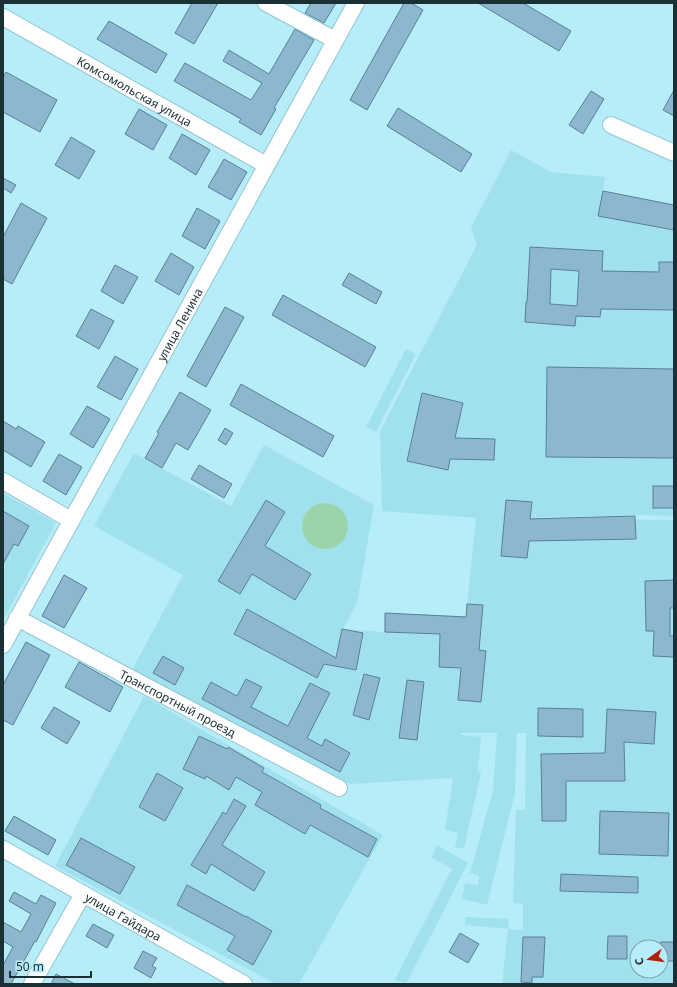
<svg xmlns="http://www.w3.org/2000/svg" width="677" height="987" font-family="'Noto Sans',sans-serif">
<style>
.built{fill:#a1e1ee;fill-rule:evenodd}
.grass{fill:#9bd4aa}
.building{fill:#8cb7cf;stroke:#578197;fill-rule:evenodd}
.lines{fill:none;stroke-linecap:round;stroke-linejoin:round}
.minor-casing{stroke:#91c5d1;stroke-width:18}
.minor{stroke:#fff;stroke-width:16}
.labels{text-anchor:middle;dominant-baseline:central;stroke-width:3.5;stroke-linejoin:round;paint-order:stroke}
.street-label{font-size:12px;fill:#1b3035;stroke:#b7edf9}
</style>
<rect width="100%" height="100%" fill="#b7edf9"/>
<g class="built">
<path d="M511,150l40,22 54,5 -2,14 71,14v311l-34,-1 -113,3 147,2v464h-172l6,-55 -43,-4v-8l44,2 -1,10 15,1v-26l-10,-1 3,-93h9l1,-77h-9l-2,60 -28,112 -25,-6 3,-16 13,2 1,-9 -9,-3 23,-83 4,-57h-36v2l20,2 -3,34 3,2 -17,75h-9l3,-15 -13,-3 8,-52 -103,6 -218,-114 51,-95 -89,-49 40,-73 97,53 33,-61 110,60 -17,98 -14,26 41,3 1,-19 81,3 10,-98 -94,-7 -2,-80 97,-186 -6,-17zM637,947h24v24h-24z"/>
<polygon points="406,349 416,354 376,432 366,427"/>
<polygon points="3,493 56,523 3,620"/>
<polygon points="144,696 383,835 299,984 276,984 55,866"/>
<polygon points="437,845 468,863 406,984 404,984 395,979 452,869 431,857"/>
</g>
<circle class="grass" cx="325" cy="526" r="23"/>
<g class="building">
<polygon points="192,3 218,3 194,44 175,33"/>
<polygon points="311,3 336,3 324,23 305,13"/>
<polygon points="404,3 411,3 423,10 367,110 350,100"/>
<polygon points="478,3 523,3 571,31 559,51"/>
<polygon points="109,21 167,54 156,73 97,39"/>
<polygon points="295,29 314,40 274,108 276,109 261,135 239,122 241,119 174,81 185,63 251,100 262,83 223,61 229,50 269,74"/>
<polygon points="6,72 57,100 40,132 3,112 3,77"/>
<polygon points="674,90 674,116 663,110"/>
<polygon points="591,91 604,99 583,134 569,125"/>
<polygon points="398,108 472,154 461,172 387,126"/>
<polygon points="139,109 167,125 153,150 125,134"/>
<polygon points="182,134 210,150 196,175 169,158"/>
<polygon points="71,137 95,151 79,179 55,165"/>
<polygon points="224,159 247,172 231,200 208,187"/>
<polygon points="3,178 16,185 11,193 3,188"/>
<polygon points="603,191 674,205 674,230 598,216"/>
<polygon points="21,203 47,218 12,284 3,279 3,237"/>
<polygon points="197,208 220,221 205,249 182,236"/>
<path d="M530,247l73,4 -1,20 57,1v-10h15v48l-73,-1 -1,8 -24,-1 -1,10 -50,-4 1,-20h1zM551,269l28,2 -2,35 -27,-2z"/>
<polygon points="171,253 194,267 179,295 155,281"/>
<polygon points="115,265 138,277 123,304 101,291"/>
<polygon points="349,273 382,292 376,304 342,285"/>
<polygon points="283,295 376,347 365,367 272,315"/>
<polygon points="225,307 244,317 206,387 187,376"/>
<polygon points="91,309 114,321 99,349 76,336"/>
<polygon points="115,356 138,369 121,400 97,387"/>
<polygon points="547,367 674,369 674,458 546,457"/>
<polygon points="241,384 334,436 323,457 230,405"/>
<polygon points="180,392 211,410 188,450 176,443 162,468 145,458 159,433 157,432"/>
<polygon points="422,393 463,403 455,438 495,439 494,460 450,459 448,470 407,461"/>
<polygon points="87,406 110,419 93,448 70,434"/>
<polygon points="3,421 16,429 18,426 45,442 31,467 3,450"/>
<polygon points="225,428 233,433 226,445 218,440"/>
<polygon points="59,454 82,467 66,495 43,481"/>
<polygon points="199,465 232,484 224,498 191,479"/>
<rect x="653" y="486" width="21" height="22"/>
<polygon points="266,500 285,512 265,546 311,574 295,600 252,574 240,594 218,581"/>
<polygon points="506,500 532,502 530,519 635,516 636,539 529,541 527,558 501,556"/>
<polygon points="3,511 29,526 18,546 14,544 3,564"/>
<polygon points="64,575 87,588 64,628 42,616"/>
<polygon points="674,580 674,608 670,608 670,636 674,636 674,657 653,656 654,631 646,631 645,581"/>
<polygon points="467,604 483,605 479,650 486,651 481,702 458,700 461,668 439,667 440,634 385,632 385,613 466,617"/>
<polygon points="247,609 336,658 342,629 363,633 356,670 324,664 317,678 234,634"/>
<polygon points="26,642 50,655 13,725 3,720 3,685"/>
<polygon points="163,656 184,668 175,685 153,673"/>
<polygon points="79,662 123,687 110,712 65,687"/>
<polygon points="364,674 380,678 369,720 353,715"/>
<polygon points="246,679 262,687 251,707 288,726 310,683 330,693 307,738 322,746 325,739 350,753 340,772 202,699 211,682 237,696"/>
<polygon points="407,680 424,682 417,740 399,738"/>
<polygon points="54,707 80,722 67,744 41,728"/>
<polygon points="538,708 583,709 583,737 538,736"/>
<polygon points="607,709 656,712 654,744 624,742 625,781 566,781 566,821 542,821 541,754 605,753"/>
<polygon points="199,736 227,749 228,747 264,768 262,772 321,805 320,808 377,839 368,857 310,825 305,834 255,805 262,792 236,777 229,790 206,776 205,779 183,769"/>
<polygon points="157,773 183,788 165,821 139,807"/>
<polygon points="234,799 246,806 222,845 265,872 254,891 211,864 206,874 191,865 223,812 226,814"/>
<polygon points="600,811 669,813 668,856 599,854"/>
<polygon points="14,816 56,840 48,855 5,831"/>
<polygon points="81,838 135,867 120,894 66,865"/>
<polygon points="561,874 638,877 638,893 560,891"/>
<polygon points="187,885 246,917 246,916 272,931 253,965 227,950 235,936 177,905"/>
<polygon points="14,892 36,904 41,895 56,903 36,942 35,941 11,984 3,984 3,965 13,947 3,941 3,922 21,932 31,914 9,901"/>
<polygon points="93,924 114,935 107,948 86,936"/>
<polygon points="460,933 479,944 468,963 449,952"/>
<polygon points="608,936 627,936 627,959 607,959"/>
<polygon points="523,937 545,937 543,977 532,977 532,983 521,982"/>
<rect x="661" y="942" width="13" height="19"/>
<polygon points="143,951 157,958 152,966 156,968 151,978 134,968"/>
<polygon points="56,974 75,984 51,984"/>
</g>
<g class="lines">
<defs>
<g id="minor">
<polyline points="266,3 335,40"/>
<path id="s1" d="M3,17l263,148"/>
<polyline points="611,125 674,153"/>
<polyline points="3,481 71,520"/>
<path id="s2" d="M17,618l322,170"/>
<path id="s3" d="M3,645l353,-642"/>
<path id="s4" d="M3,849l241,135"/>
<polyline points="32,984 83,894"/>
</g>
</defs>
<use href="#minor" class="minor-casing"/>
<use href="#minor" class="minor"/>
</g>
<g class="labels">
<g class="street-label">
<text stroke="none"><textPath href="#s1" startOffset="151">Комсомольская улица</textPath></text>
<text stroke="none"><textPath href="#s3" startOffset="366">улица Ленина</textPath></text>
<text stroke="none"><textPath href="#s2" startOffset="182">Транспортный проезд</textPath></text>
<text stroke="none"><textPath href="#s4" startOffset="138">улица Гайдара</textPath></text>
</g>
</g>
<rect width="677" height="987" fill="none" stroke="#1b3035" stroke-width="8"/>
<g transform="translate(649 959) rotate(256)"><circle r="19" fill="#b7edf9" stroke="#79a1ab"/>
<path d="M0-3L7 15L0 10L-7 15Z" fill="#ae2103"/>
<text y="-6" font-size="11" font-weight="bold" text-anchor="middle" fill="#1b3035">С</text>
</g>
<path d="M10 971v6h81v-6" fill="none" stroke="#1b3035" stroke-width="2"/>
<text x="16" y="971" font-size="12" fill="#1b3035" stroke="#b7edf9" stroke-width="3" paint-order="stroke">50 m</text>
</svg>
